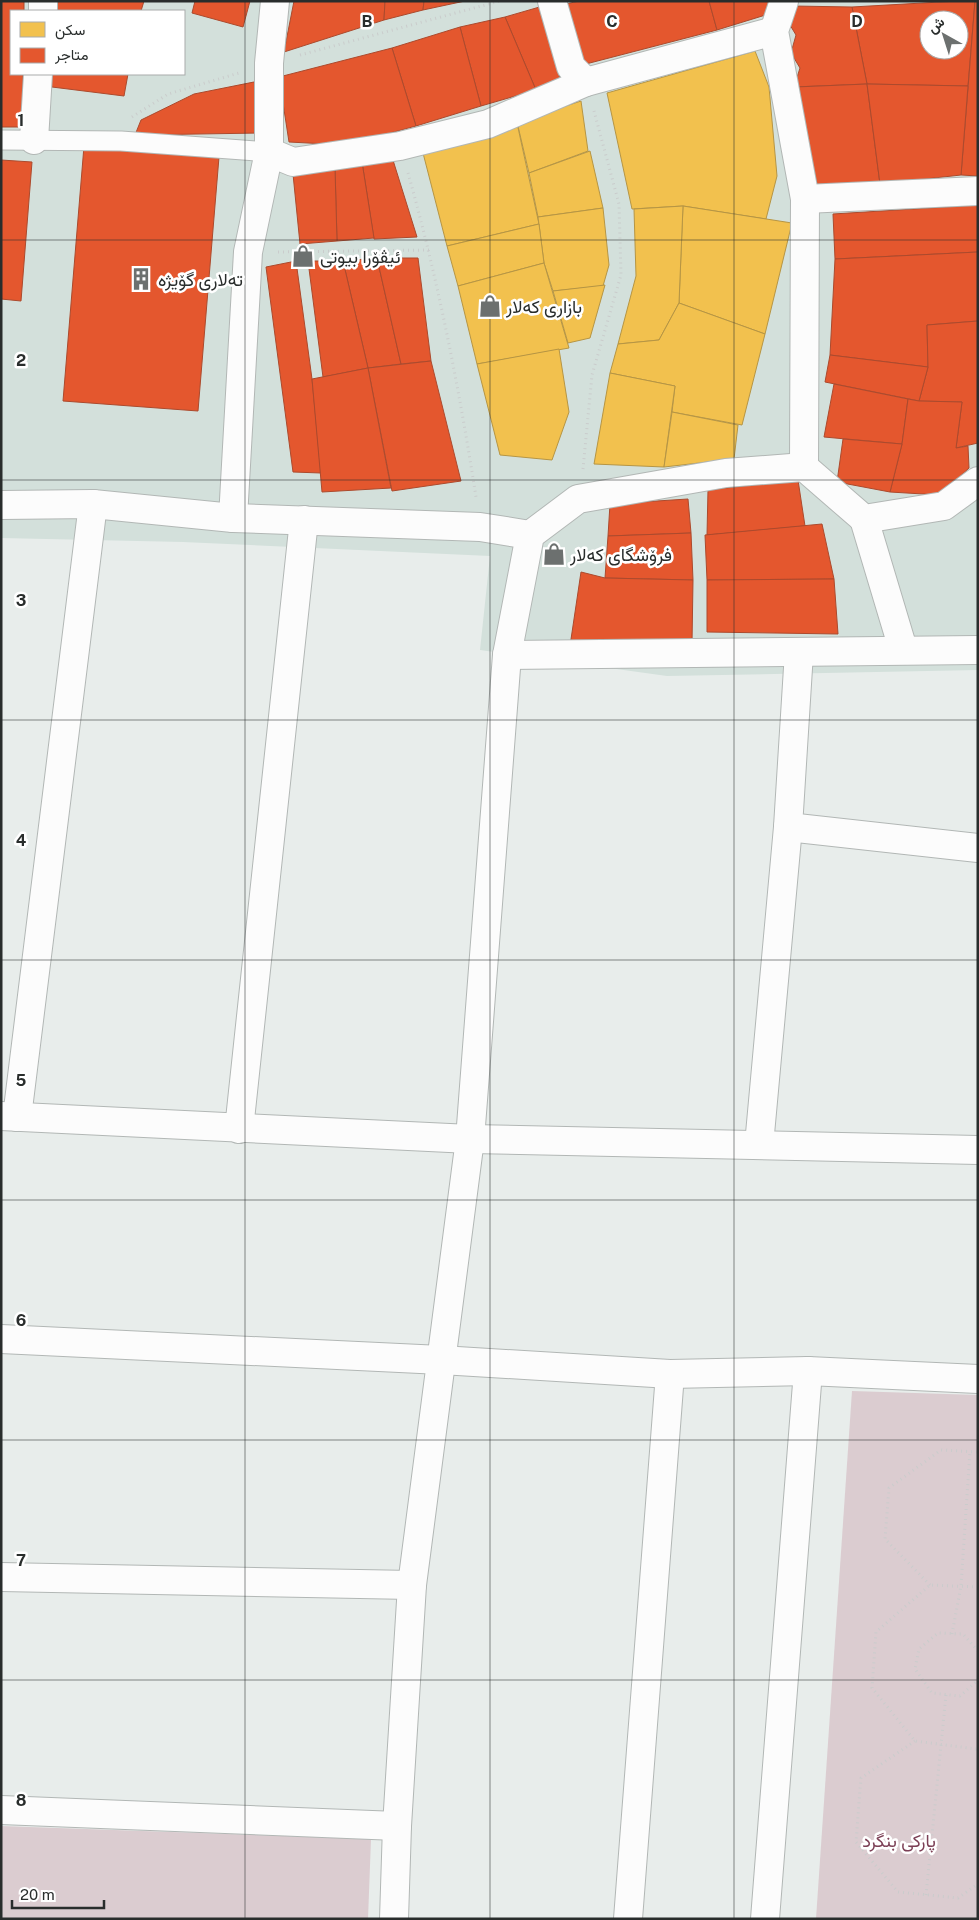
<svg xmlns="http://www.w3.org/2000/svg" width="979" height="1920" font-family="'Public Sans',Vazirmatn,sans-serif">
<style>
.built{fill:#d3e0db;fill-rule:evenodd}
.green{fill:#dbccd0}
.homes{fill:#f2c14e;stroke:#b69544}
.shops{fill:#e4572e;stroke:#ac4a2d;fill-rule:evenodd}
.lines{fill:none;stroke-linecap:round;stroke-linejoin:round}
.service-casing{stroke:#b2b7b5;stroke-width:21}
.pedestrian-casing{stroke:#b2b7b5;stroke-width:30}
.minor-casing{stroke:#b2b7b5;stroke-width:30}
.path{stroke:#cacccc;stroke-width:3;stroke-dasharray:1 4;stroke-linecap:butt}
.service{stroke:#fcfcfc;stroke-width:19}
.pedestrian{stroke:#fcfcfc;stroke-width:28}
.minor{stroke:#fcfcfc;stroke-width:28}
.grid{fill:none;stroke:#292d2c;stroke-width:1;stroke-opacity:0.55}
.labels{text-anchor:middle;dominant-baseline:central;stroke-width:5;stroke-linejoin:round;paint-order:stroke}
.poi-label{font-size:18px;fill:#292d2c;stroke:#fff;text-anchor:start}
.park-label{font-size:18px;fill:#7c4056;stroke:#fff}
.grid-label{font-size:16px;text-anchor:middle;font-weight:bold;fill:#292d2c;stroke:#fff;stroke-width:5;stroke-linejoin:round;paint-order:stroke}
</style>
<rect width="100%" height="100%" fill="#e8edeb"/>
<path class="built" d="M1,1h977v669l-311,6 -187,-26 10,-94 -307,-14 -182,-4zM11,11h173v63h-173zM929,20h30v30h-30z"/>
<g class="green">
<polygon points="852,1391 978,1395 978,1919 816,1919"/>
<polygon points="1,1826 371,1839 368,1919 1,1918"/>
</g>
<g class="homes">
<polygon points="755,51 769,87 777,176 766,219 683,206 632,209 607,93"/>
<polygon points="581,101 588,151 529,173 517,122"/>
<polygon points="517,123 539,224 447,246 423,153"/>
<polygon points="590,151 603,208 538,217 529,173"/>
<polygon points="683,206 792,223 765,334 679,303"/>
<polygon points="683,206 679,303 659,340 618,344 636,276 634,209"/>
<polygon points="603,208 609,265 603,286 553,291 544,263 538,217"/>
<polygon points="539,224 544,263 458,286 447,246"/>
<polygon points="544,263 569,348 477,364 458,286"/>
<polygon points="605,285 590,338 568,343 553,291"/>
<polygon points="679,303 765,334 742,425 672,412 675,386 610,373 618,344 659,340"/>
<polygon points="559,349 569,412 552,460 500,455 477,364"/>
<polygon points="610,373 675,386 664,467 594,464"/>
<polygon points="672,412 738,425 734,459 664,467"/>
</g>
<g class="shops">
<polygon points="1,1 24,1 24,11 11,11 11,74 23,74 23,127 1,127"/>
<polygon points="58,1 144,1 141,11 56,11"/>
<polygon points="195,1 250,1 243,27 192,13"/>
<polygon points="294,1 385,1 384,20 284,52"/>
<polygon points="385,1 424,1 423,10 384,20"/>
<polygon points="424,1 465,1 423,10"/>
<polygon points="579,1 709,1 717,30 582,65 566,4"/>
<polygon points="709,1 777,1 772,13 717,30"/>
<path d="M958,1h17l-7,85 -101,-2 -15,-77zM929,20h30v30h-30z"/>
<polygon points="975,1 978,1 978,176 961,175"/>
<polygon points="543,6 560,64 559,85 536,90 505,17"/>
<polygon points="793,6 852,7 867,84 794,87 800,68 791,53 796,35 790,25"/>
<polygon points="505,17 536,90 481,106 460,27"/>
<polygon points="460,27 481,106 416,126 392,48"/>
<polygon points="392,48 416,126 346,145 289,142 279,77"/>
<polygon points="46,74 128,74 124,96 44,86"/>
<polygon points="259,81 261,133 135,135 141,120 194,94"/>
<polygon points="867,84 880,184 818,188 795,87"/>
<polygon points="867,84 968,86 961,175 880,184"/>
<polygon points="84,146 219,157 198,411 63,401"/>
<polygon points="392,157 417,237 374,239 362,162"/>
<polygon points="1,160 32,162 21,301 1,299"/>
<polygon points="362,162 374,238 337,241 335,168"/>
<polygon points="335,168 337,241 300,244 293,174"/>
<polygon points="978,205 978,252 835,259 833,214"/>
<polygon points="978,252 978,321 927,325 928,367 830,355 835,259"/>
<polygon points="377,258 401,364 368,368 343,261"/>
<polygon points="377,258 418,258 431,361 401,364"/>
<polygon points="296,261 312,379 321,473 293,472 266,267"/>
<polygon points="308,261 343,261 368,368 323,377"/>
<polygon points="978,321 978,443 956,448 962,402 919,401 928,367 927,325"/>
<polygon points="830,355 928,367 919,401 825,382"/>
<polygon points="431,361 461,481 392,491 368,368"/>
<polygon points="368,368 391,488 322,492 312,379"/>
<polygon points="834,384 908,399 902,444 824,437"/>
<polygon points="908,399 919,401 962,402 956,448 968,446 969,468 940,495 890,492 902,444"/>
<polygon points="843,439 902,444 890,492 837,482"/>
<polygon points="798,480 805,526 707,535 708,490"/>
<polygon points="688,499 691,533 608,536 610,504"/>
<polygon points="822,524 834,579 707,580 705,535"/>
<polygon points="691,533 693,580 605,578 608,536"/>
<polygon points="581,572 605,578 693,580 692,643 570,646"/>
<polygon points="834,579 838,634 707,632 707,580"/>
</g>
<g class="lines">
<defs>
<polyline id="service" points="1,140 121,141 269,152"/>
<g id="pedestrian">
<polyline points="275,1 269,63 269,152 293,162 400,146 488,124 586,82 571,67 552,1"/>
<polyline points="43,11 43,1"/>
<polyline points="586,82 774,31"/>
<polyline points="34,140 38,74"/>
<polyline points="805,199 978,191"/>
</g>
<g id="minor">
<polyline points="784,1 774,31 805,199 804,467"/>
<polyline points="1,505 93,504 233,518 480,527 530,535"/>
<polyline points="233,518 248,252 269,152"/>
<polyline points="864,519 903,649"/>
<polyline points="507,655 978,650"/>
<polyline points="788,827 978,848"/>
<polyline points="1,1116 470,1139 978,1150"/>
<polyline points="17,1117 93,504"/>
<polyline points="239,1129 304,520"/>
<polyline points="759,1145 788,827 799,652"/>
<polyline points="1,1339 441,1360 670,1374 808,1371 978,1379"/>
<polyline points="1,1577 412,1585"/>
<polyline points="1,1810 397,1826"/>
<polyline points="394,1919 397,1826 412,1585 470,1139 507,655 530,535 578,499 726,473 804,467 864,519 944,506 978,481"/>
<polyline points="628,1919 670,1374"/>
<polyline points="765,1919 808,1371"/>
</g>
</defs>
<use href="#service" class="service-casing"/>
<use href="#pedestrian" class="pedestrian-casing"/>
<use href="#minor" class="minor-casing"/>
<g class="path">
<polyline points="300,55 500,1"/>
<polyline points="132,117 168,94 239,73"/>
<path d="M408,173c30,106 51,215 68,324"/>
<polyline points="278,252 430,250"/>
<polyline points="583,469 592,375 621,275 619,204 594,111"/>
<polyline points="930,1585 885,1539 889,1488 941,1450 978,1452"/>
<polyline points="978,1587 930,1585 876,1632 872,1688 915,1741 976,1749 978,1747"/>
<polyline points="952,1634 961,1586 970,1451"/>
<polyline points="978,1651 963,1634 938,1633 919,1649 915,1669 932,1693 960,1696 977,1681 978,1677"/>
<polyline points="915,1741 861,1778 856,1842 898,1892 958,1898 978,1884"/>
<polyline points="926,1895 946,1695"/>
</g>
<use href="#service" class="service"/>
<use href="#pedestrian" class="pedestrian"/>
<use href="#minor" class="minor"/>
</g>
<path class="grid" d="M245,1v1918M490,1v1918M734,1v1918M1,240h977M1,480h977M1,720h977M1,960h977M1,1200h977M1,1440h977M1,1680h977"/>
<defs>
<symbol id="shop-bare" viewBox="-9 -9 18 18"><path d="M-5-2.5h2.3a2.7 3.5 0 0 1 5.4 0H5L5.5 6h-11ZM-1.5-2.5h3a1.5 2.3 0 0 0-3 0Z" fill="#6c706f" stroke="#fff" stroke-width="2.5" paint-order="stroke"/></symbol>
<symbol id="building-bare" viewBox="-9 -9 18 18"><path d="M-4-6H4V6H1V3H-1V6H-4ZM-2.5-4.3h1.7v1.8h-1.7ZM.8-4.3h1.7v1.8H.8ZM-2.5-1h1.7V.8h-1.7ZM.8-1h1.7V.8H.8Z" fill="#6c706f" stroke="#fff" stroke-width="2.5" paint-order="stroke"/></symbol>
</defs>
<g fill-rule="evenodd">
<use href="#shop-bare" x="287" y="240" width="32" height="32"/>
<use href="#building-bare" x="125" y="263" width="32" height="32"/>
<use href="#shop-bare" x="474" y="290" width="32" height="32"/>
<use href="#shop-bare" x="538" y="538" width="32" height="32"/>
</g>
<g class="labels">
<g class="poi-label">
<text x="320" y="256">ئیڤۆرا بیوتی</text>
<text x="158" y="279">تەلاری گۆیژە</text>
<text x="506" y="306">بازاری کەلار</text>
<text x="570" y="554">فرۆشگای کەلار</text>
</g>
<g class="park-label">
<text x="899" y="1840">پارکی بنگرد</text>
</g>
</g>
<g class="grid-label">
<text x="367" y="27">B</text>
<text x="612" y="27">C</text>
<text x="857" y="27">D</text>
<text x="21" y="126">1</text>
<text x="21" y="366">2</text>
<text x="21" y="606">3</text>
<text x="21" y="846">4</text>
<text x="21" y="1086">5</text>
<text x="21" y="1326">6</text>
<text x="21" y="1566">7</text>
<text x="21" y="1806">8</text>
</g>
<rect width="979" height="1920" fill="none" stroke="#292d2c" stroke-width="5"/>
<rect x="10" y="10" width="175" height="65" fill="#ffffff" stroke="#a9abab"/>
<rect x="20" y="22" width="25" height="15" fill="#f2c14e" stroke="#a9abab"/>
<text x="55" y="35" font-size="15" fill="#292d2c">سكن</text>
<rect x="20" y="48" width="25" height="15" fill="#e4572e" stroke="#a9abab"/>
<text x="55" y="60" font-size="15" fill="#292d2c">متاجر</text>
<g transform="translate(944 35) rotate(321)"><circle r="24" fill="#ffffff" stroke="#a9abab"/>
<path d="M0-4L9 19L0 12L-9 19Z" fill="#6c706f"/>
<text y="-8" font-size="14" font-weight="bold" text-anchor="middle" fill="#292d2c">ش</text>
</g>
<path d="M12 1900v8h92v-8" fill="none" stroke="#292d2c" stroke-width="2.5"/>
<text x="20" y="1900" font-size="15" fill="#292d2c" stroke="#ffffff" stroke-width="4" paint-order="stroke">20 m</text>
</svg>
